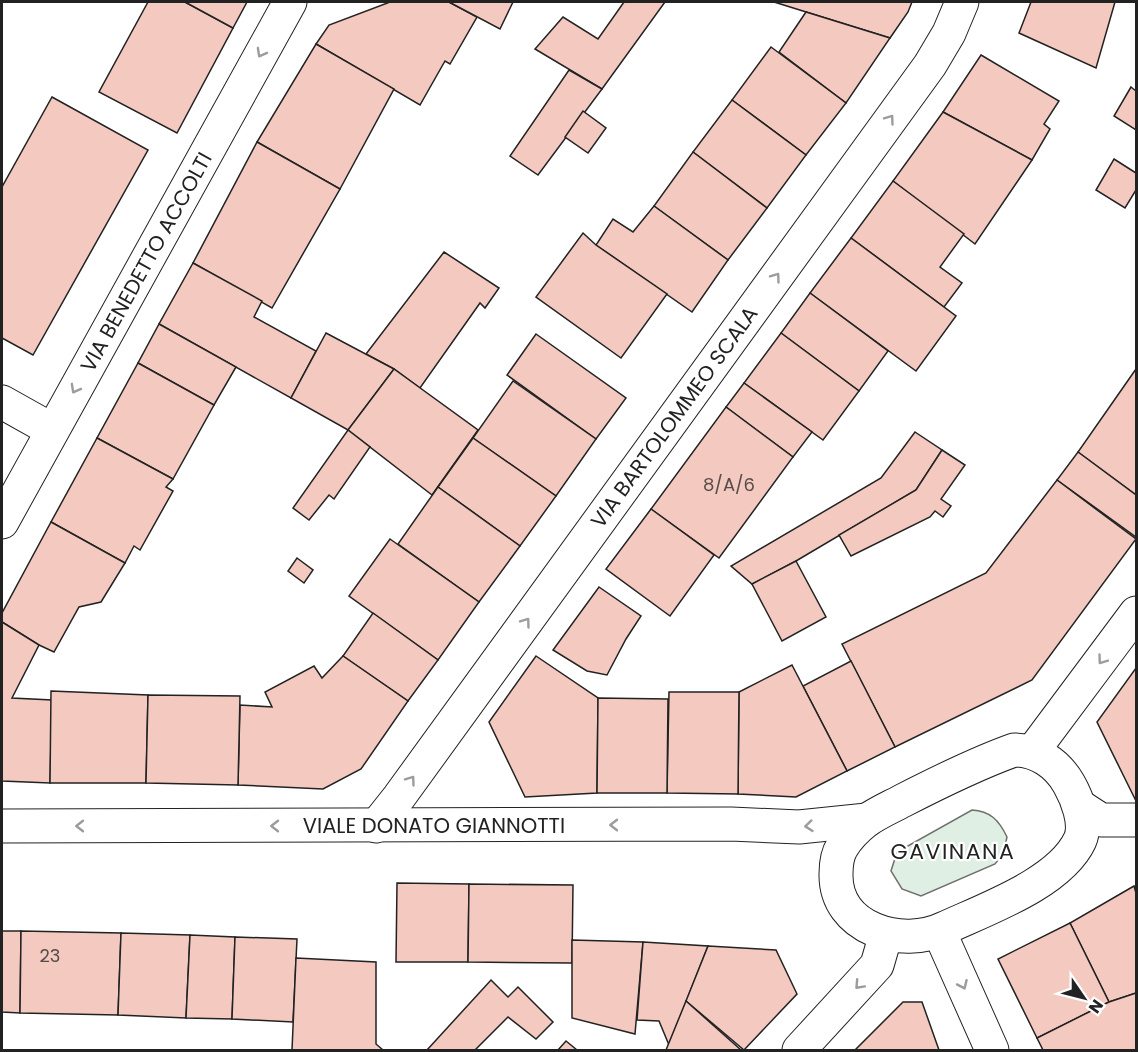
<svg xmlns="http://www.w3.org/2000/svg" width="1138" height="1052" font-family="Poppins,sans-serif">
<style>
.green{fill:#e0efe3;stroke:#6f6f6f;stroke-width:1.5}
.building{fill:#f3c9c0;stroke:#222;stroke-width:1.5}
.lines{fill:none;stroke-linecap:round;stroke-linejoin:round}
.minor-casing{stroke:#222;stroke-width:35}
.major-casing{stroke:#222;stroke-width:35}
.minor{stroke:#fff;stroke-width:33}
.major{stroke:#fff;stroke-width:33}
.oneway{stroke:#9c9c9c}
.labels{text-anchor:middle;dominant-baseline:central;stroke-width:4.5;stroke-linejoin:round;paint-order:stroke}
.number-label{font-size:18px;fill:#564c4a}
.street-label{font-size:21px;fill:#222;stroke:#fff}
.neighbourhood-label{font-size:22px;letter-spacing:1.5px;fill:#222;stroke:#fff}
</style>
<rect width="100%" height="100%" fill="#fff"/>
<path class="green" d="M972,810c18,1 27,10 35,27l-4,17 -8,10 -74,32 -19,-7 -11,-18 6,-19z"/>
<g class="building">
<polygon points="148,2 185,2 233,28 177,133 99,92"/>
<polygon points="185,2 247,2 233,28"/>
<polygon points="390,2 449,2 477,17 450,64 445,61 420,105 316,44 329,25"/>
<polygon points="449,2 513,2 500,29"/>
<polygon points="624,2 665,2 602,89 535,49 563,17 598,39"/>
<polygon points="774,2 912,2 908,12 890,38"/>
<polygon points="1031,2 1115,2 1096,68 1019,33"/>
<polygon points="806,12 890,38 846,103 779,52"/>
<polygon points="316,44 394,89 340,189 257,142"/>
<polygon points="771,47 846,103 806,155 732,100"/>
<polygon points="981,55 1059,101 1044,124 1050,129 1032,160 943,112"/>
<polygon points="569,70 602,89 538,175 510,156"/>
<polygon points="1131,87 1136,91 1136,130 1114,116"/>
<polygon points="52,97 148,150 33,355 2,338 2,187"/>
<polygon points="732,100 806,155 767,208 693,152"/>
<polygon points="583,111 606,128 588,153 565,137"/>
<polygon points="943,112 1032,160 975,244 893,181"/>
<polygon points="257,142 340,189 272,308 193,263"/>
<polygon points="693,152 767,208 728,260 654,206"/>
<polygon points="1114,159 1136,173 1136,190 1125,208 1096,190"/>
<polygon points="893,181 964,234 940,267 962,283 944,307 851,238"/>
<polygon points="654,206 728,260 692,312 596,245 613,219 633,232"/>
<polygon points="583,233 596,245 667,294 621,358 536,297"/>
<polygon points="851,238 956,316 916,371 810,293"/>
<polygon points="444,252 499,288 485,308 480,303 420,388 394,369 366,354"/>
<polygon points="193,263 262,301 254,317 316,351 291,398 159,324"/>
<polygon points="810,293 888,351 859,391 781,333"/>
<polygon points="159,324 236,367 214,405 138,363"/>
<polygon points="326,333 394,369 348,430 291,398"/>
<polygon points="781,333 859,391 823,440 744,383"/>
<polygon points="536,334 626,398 596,439 507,375"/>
<polygon points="138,363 214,405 173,479 97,438"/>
<polygon points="394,369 478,430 432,495 348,430"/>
<polygon points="1136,369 1136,495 1078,452"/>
<polygon points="513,381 596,439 556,496 473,438"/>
<polygon points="744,383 812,432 793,457 726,407"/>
<polygon points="726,407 793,457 719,558 651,509"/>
<polygon points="348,430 370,447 334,499 329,495 309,520 293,508"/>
<polygon points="915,432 942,450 916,490 796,561 752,584 731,566 881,478"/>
<polygon points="97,438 173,479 166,487 173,491 140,550 134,546 125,563 51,522"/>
<polygon points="473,438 556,496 520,546 438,487"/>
<polygon points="942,450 965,465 941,499 951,506 943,517 935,511 930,517 851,556 839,535 916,490"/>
<polygon points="1078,452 1136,495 1136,537 1057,480"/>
<polygon points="1057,480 1136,539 1032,680 895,747 842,644 986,573"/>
<polygon points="438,487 520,546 479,602 398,544"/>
<polygon points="651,509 714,555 670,616 606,569"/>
<polygon points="51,522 125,563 101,602 79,607 54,652 39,645 2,622 2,613"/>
<polygon points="390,539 479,602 438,660 349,596"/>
<polygon points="297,558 313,570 304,583 288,571"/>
<polygon points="796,561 826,617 782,641 752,584"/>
<polygon points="599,587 641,616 626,639 607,675 587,671 553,650"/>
<polygon points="373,613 438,660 408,701 343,656"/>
<polygon points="2,622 39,645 12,698 52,700 50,783 2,781"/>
<polygon points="343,656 408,701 361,769 323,789 238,785 240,705 272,707 265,692 314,666 322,678"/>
<polygon points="536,656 598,698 597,793 525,797 489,722"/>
<polygon points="851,661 895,747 847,771 803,686"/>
<polygon points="792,665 847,771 796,797 738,794 739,692"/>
<polygon points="1136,668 1136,801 1097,722"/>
<polygon points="51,691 148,695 146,783 50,783"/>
<polygon points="669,692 739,692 738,794 667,793"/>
<polygon points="148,695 240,696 238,785 146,783"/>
<polygon points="598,698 668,699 667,793 597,793"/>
<polygon points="397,883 469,884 468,962 396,962"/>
<polygon points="469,884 573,885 572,963 468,962"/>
<polygon points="1134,886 1136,893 1136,993 1109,1002 1070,923"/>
<polygon points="1070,923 1109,1002 1037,1038 998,959"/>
<polygon points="2,931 21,931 20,1013 2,1012"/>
<polygon points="21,931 121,933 118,1015 20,1013"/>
<polygon points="121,933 190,935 186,1018 118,1015"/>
<polygon points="190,935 235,937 232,1019 186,1018"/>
<polygon points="235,937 297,939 293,1022 232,1019"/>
<polygon points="572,940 643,942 635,1034 572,1018"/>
<polygon points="643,942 708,946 669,1045 659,1021 637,1020"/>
<polygon points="708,946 776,950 797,994 744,1050 686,1001"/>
<polygon points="296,958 376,962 376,1044 383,1050 292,1050"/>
<polygon points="491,980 508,997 518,987 553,1022 536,1039 508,1017 475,1050 427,1050"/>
<polygon points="1136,993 1136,1050 1043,1050 1037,1038 1109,1002"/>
<polygon points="686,1001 741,1050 666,1050"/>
<polygon points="903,1002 922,1002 939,1050 855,1050"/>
<polygon points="566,1041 577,1050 558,1050"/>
</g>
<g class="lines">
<defs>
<g id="minor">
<polyline points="2,402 52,430"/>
<polyline points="2,522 290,2"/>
<polyline points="1033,751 1136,613"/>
<polyline points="2,826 731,824 799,827 867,820"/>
<polyline points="376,826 399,797 930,65 949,33 962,2"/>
<polyline points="939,931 992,1050"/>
<polyline points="799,1050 877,965 886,934"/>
</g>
<g id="major">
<path d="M1014,750c23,0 43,13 55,34 8,14 18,40 11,56 -20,43 -94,69 -135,88 -43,21 -110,1 -109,-54 0,-9 1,-19 6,-27 6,-10 15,-19 24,-26 11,-8 25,-14 36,-20 37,-19 73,-37 112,-51z"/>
<polyline points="1081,807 1101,820 1136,820"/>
</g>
</defs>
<use href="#minor" class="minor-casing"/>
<use href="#major" class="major-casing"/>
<use href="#minor" class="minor"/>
<use href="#major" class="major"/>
</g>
<defs><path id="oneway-chevron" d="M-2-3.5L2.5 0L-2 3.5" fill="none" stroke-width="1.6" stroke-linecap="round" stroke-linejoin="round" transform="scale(1.5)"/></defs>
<g class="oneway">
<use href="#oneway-chevron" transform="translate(261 53) rotate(119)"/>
<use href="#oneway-chevron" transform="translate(890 119) rotate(-54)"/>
<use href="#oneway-chevron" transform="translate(776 277) rotate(-54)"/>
<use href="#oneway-chevron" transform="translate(75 389) rotate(119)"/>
<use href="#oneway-chevron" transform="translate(526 622) rotate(-54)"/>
<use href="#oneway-chevron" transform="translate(1102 660) rotate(126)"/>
<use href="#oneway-chevron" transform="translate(411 780) rotate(-54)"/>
<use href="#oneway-chevron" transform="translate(614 825) rotate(180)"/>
<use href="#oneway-chevron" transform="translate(80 826) rotate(-180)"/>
<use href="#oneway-chevron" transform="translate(275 826) rotate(-180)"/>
<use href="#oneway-chevron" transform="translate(809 826) rotate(174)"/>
<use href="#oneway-chevron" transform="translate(859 985) rotate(133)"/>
<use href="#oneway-chevron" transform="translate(963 985) rotate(66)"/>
</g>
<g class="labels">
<g class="number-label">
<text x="729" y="484">8/A/6</text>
<text x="50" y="955">23</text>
</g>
<g class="street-label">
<text transform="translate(146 262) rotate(-61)">VIA BENEDETTO ACCOLTI</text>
<text transform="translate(674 417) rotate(-54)">VIA BARTOLOMMEO SCALA</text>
<text x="434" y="825">VIALE DONATO GIANNOTTI</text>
</g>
<g class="neighbourhood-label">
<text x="953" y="851">GAVINANA</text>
</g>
</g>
<rect width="1138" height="1052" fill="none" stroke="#222222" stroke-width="6"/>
<g transform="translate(1084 998) rotate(125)" stroke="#ffffff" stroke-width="4.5" paint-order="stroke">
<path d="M0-4.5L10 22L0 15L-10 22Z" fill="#222222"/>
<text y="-9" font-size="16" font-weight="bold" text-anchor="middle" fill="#222222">N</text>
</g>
</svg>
